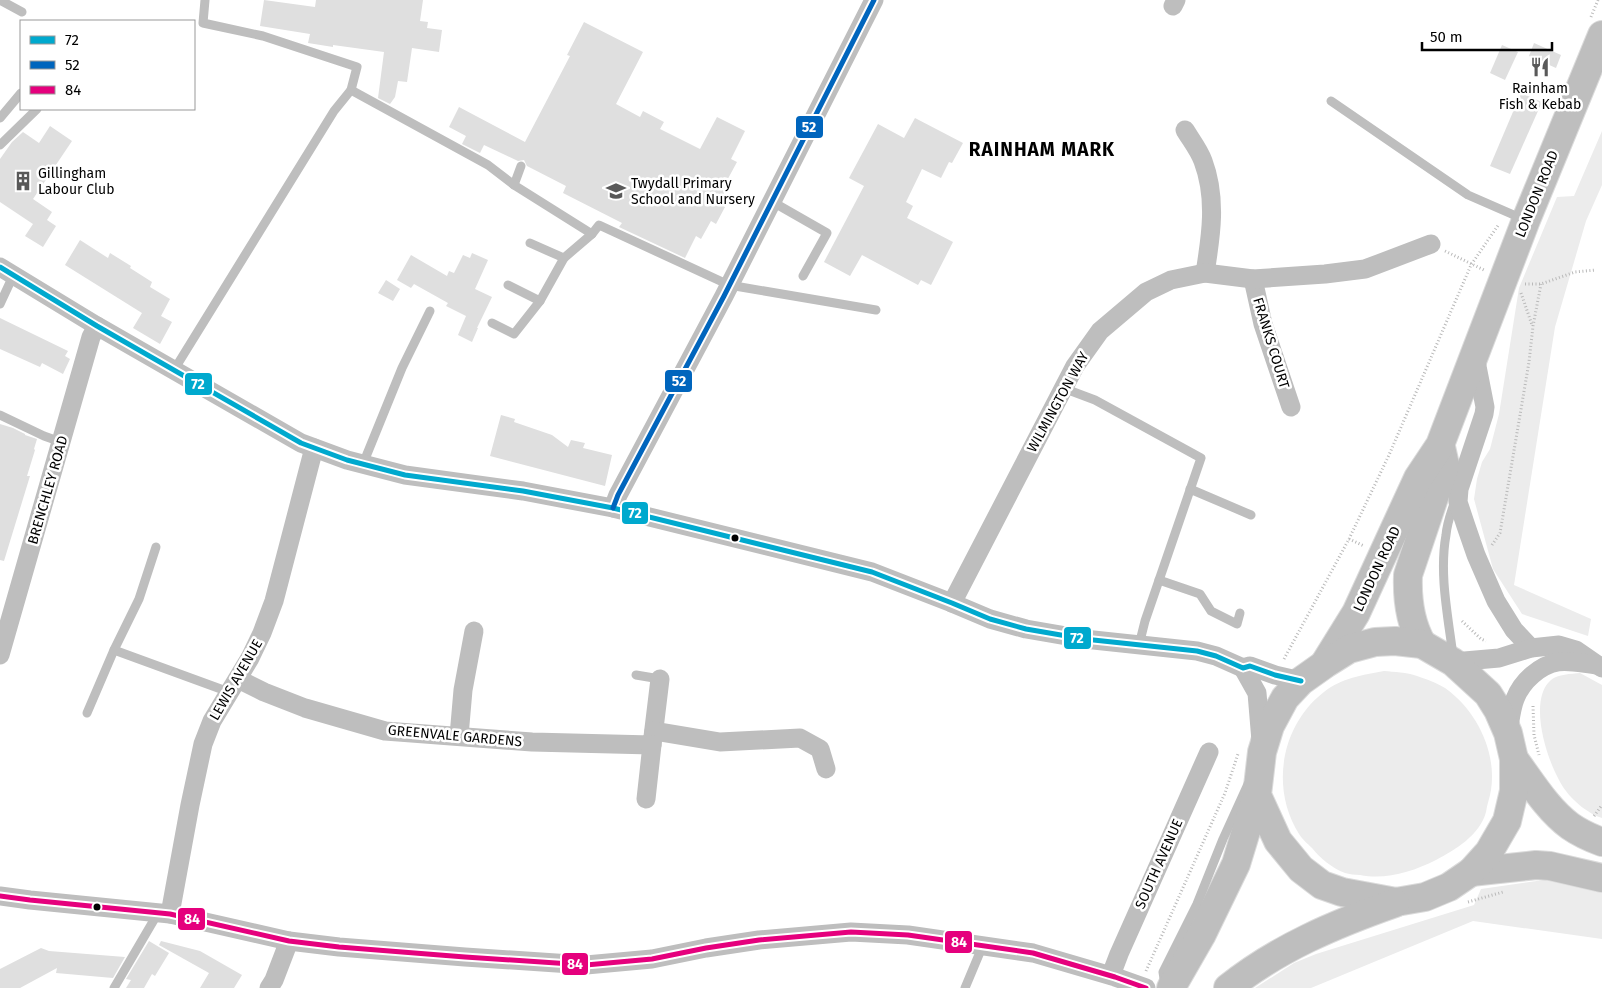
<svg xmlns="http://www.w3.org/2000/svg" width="1602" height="988" font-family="'Fira Sans',sans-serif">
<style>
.green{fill:#ececec}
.building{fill:#dfdfdf}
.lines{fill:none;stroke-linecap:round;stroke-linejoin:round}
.primary-casing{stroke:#dbdbdb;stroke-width:30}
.path{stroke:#b9b9b9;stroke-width:3;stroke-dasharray:1 2.5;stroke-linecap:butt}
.service{stroke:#bebebe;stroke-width:9}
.minor{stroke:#bebebe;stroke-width:19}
.primary{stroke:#bebebe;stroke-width:28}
.bus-1-casing{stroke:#fff;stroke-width:9}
.bus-2-casing{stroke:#fff;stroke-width:9}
.bus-3-casing{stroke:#fff;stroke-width:9}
.bus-1{stroke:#00a9ce;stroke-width:5}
.bus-2{stroke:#0065bd;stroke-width:5}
.bus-3{stroke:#e5007d;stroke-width:5}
.bus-dot{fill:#000;stroke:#fff;stroke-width:2}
.labels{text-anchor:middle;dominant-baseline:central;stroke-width:5;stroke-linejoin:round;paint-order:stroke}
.poi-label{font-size:14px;fill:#000;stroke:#fff;text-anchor:start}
.street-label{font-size:14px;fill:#000;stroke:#fff}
.district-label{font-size:19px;font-weight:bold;letter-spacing:1px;fill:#000;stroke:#fff}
.line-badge{stroke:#fff;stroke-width:2}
.badge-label{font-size:14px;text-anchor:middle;font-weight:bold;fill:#fff}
</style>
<rect width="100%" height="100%" fill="#fff"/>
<g class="green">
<polygon points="1602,131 1602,185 1586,221 1555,327 1514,585 1591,619 1588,636 1522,614 1493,569 1474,499 1477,479 1482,462 1490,449 1499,414 1519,288 1557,197 1574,196"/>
<path d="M1384,671c10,1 23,1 33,5 9,3 20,7 28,12 31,22 52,63 46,102 -1,7 -4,14 -5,22 -6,23 -31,38 -50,48 -24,12 -50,20 -76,15 -5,0 -11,-1 -15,-2 -13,-5 -25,-15 -33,-25 -4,-4 -10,-9 -13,-14 -29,-46 -18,-109 25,-142 17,-14 39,-17 60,-21z"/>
<path d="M1580,673l22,12v133c-13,-4 -28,-16 -36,-27 -17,-22 -40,-90 -15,-111 7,-6 20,-6 29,-7z"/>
<polygon points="1544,880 1575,883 1602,891 1602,939 1473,921 1311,988 1255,988 1294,963 1316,954 1474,905 1481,889"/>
</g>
<g class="building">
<polygon points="264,0 315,7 316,0 423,0 420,21 428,22 427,28 442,30 439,52 412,48 407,82 398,81 395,97 390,104 378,98 384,52 333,45 333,47 308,43 310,34 260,26"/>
<polygon points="584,22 643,52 616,104 640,117 643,111 664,122 660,129 700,149 717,117 745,131 731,159 737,162 724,186 727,188 719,203 725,207 716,224 711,221 701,239 696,236 685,258 619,227 622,223 563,193 566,186 527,166 524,160 518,161 484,145 480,153 462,144 466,136 449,127 459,107 525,142 570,56 567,55"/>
<polygon points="1534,43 1561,55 1556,68 1529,56"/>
<polygon points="1502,45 1518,52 1505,80 1490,73"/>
<polygon points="1521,93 1542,102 1510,174 1490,166"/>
<polygon points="915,118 963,143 952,163 949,162 941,178 922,169 906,202 913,206 907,218 953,242 931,285 921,280 918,285 862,255 850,276 824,262 864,186 849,178 878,124 904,138"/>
<polygon points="50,126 72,141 33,199 52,212 47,220 56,226 43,247 25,236 33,224 0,202 0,159 12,142 23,132 39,143"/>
<polygon points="80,240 108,258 110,253 131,266 130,268 152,282 150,287 170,299 161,316 172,322 160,344 133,328 142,313 65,265"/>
<polygon points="472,253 488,260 475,289 492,297 477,328 478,328 472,342 458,335 466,316 446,306 448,303 414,284 411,288 397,280 411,255 447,276 449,271 454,273 463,255 470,258"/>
<polygon points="386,280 400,289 393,301 378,293"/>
<polygon points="0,318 68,351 65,356 70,359 63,374 42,363 40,367 0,349"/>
<polygon points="501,415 515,419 514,422 552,435 568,447 571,440 585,443 583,448 612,455 605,486 490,456"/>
<polygon points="0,424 13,428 25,434 25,435 37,439 34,449 35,450 27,476 30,476 4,561 0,560"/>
<polygon points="149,941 169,953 155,976 152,974 144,988 126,988 131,980 126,979"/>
<polygon points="161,941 200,951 242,975 234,988 200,988 209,973 159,945"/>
<polygon points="41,948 49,951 125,957 113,978 56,973 57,968 20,988 0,988 0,969"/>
</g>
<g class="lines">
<defs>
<g id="primary">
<path d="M1422,644c-12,-21 -15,-44 -14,-69l37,-110 -4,-18"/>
<polyline points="1325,663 1356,613 1418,478 1440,445 1526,220 1602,35"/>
<path d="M1514,759c17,23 33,50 56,67 10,7 21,12 32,16"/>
<polyline points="1471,872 1536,865 1550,866 1602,878"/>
<polyline points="1171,988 1202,934 1236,864 1257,795 1262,752 1270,726 1285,698 1301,681 1325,664 1349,649 1375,642 1395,641 1422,644 1453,662 1488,694 1498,710 1508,733 1514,759 1514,791 1507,821 1489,852 1471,872 1449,887 1425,897 1396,902 1342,892 1322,885 1301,869 1278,841 1257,795"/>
<path d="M1228,988c50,-40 107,-64 167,-85"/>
</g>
</defs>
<use href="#primary" class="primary-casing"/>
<g class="path">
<polyline points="1591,17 1598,0"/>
<polyline points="1445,251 1484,270"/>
<polyline points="1525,284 1541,284 1575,272 1596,270"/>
<polyline points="1521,293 1532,325"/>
<polyline points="1349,539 1364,546"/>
<polyline points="1492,545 1500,533 1529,362 1533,326 1541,284"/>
<polyline points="1462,621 1481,639 1486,641"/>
<polyline points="1284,659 1349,539 1389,455 1471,265 1499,224"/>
<polyline points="1533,706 1534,735 1539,755"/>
<polyline points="1594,816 1602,805"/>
<polyline points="1468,902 1503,892"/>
<polyline points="1146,971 1225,793 1238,754"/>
</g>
<g class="service">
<polyline points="0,0 22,12"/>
<polyline points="351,90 488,165 514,185"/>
<polyline points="1331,101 1468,195 1523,219"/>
<polyline points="0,118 21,93"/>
<polyline points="0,145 37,109"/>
<polyline points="521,166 514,185 592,234"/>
<polyline points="771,201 827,233 803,276"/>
<polyline points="530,243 564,258"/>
<polyline points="508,285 540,301"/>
<polyline points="0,304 13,276"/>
<polyline points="492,323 514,334 540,301 564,258 592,234 599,225 729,285 876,310"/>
<polyline points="174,370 334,111 351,90 357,67 263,36 203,23 205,0"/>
<polyline points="1063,388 1095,400 1201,458 1145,621 1139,645"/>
<polyline points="0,415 44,436 61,442"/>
<polyline points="363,464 402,368 430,311"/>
<polyline points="1190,489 1251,515"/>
<polyline points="1159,580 1200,594 1211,611 1237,624 1240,613"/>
<polyline points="114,650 229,692"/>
<path d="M1453,656c-5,-40 -14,-82 -7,-121 1,-12 5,-23 9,-34"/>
<polyline points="636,675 660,679"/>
<polyline points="87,713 114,650 139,599 156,547"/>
<polyline points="1165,985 1163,972 1197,904 1223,839 1248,784"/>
<polyline points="114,988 158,913"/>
<polyline points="965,988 983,945"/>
</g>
<g class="minor">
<polyline points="1173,6 1176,0"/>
<path d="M1185,130c6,10 14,20 18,31 14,37 8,75 2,112"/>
<polyline points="0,267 97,326 301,443 347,460 405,475 523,491 613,508 872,572 952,603 990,619 1026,629 1084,639 1197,651 1216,656 1243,668 1250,666 1275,675 1301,681"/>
<polyline points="1253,279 1263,324 1291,407"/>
<polyline points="1475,356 1485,407 1484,414 1459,489 1458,502 1466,526 1476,555 1496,601 1514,630 1531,648"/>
<polyline points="613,508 618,495 724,296 874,0"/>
<polyline points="952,603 1075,366 1100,331 1146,292 1171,280 1205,273 1253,279 1325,274 1365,269 1431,244"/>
<polyline points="0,655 91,337 97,326"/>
<polyline points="1453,662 1499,658 1531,648 1559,645 1576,650 1602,668"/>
<polyline points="1243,668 1257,693 1261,741"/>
<polyline points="238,679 264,692 305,708 385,731 532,742 652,745 660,679"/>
<polyline points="654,731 720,742 800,738 820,749 826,769"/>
<path d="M1508,733c2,-11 3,-24 7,-34 7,-18 25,-34 43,-37 12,-2 27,2 39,3"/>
<polyline points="459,736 463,690 474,631"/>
<polyline points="646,799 652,745"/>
<polyline points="0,896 30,900 170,914 289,941 339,947 465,957 586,965 652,959 706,948 759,940 851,932 908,935 1033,953 1115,977 1146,988"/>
<polyline points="170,914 190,805 203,744 212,721 250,658 262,633 274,601 314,448"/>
<polyline points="1111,975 1119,954 1209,752"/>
<polyline points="269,988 274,980 289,941"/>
</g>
<use href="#primary" class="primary"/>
<defs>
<polyline id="bus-1" points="0,267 97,326 301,443 347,460 405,475 523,491 613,508 872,572 952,603 990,619 1026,629 1084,639 1197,651 1216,656 1243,668 1250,666 1275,675 1301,681"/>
<polyline id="bus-2" points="613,508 618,495 724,296 874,0"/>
<polyline id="bus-3" points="0,896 30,900 170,914 289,941 339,947 465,957 586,965 652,959 706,948 759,940 851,932 908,935 1033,953 1115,977 1146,988"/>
</defs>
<use href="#bus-1" class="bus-1-casing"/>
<use href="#bus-2" class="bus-2-casing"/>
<use href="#bus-3" class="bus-3-casing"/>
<use href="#bus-1" class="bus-1"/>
<use href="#bus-2" class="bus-2"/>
<use href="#bus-3" class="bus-3"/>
</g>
<defs>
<symbol id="restaurant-bare" viewBox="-9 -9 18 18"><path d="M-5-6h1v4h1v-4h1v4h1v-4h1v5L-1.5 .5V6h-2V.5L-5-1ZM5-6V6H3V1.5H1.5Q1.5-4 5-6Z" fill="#595959" stroke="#fff" stroke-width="2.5" paint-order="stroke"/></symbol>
<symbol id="building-bare" viewBox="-9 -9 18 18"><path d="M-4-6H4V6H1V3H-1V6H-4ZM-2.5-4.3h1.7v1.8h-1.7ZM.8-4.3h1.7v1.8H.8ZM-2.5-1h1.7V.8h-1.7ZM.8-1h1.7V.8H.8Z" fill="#595959" stroke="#fff" stroke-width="2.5" paint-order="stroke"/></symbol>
<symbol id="school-bare" viewBox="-9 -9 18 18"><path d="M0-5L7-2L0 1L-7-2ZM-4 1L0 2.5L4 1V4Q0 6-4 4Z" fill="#595959" stroke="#fff" stroke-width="2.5" paint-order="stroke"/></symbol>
</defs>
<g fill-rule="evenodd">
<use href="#restaurant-bare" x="1526" y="53" width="28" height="28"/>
<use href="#building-bare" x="9" y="167" width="28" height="28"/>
<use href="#school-bare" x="602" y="177" width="28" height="28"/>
</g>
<g class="bus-dot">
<circle cx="735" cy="538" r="4.5"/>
<circle cx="97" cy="907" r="4.5"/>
</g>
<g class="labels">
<g class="poi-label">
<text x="1540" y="88" text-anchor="middle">Rainham<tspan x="1540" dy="16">Fish &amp; Kebab</tspan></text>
<text x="38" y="173">Gillingham<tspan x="38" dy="16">Labour Club</tspan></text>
<text x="631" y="183">Twydall Primary<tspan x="631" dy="16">School and Nursery</tspan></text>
</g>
<g class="street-label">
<text transform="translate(1537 194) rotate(-68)">LONDON ROAD</text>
<text transform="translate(1271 343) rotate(73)">FRANKS COURT</text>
<text transform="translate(1058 402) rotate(-61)">WILMINGTON WAY</text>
<text transform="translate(48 490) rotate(-74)">BRENCHLEY ROAD</text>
<text transform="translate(1377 569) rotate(-65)">LONDON ROAD</text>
<text transform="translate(236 680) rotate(-60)">LEWIS AVENUE</text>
<text transform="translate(455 736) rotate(5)">GREENVALE GARDENS</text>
<text transform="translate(1159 864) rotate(-66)">SOUTH AVENUE</text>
</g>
<g class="district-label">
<text x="1042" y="149">RAINHAM MARK</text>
</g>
</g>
<g class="line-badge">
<rect x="795" y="115" width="29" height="24" rx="5" fill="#0065bd"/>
<rect x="664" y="369" width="29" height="24" rx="5" fill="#0065bd"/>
<rect x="184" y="372" width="29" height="24" rx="5" fill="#00a9ce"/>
<rect x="621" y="501" width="28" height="24" rx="5" fill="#00a9ce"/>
<rect x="1063" y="626" width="29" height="24" rx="5" fill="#00a9ce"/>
<rect x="177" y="907" width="29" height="24" rx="5" fill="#e5007d"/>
<rect x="944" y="930" width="29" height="24" rx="5" fill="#e5007d"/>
<rect x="561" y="952" width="28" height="24" rx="5" fill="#e5007d"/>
</g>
<g class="badge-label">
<text x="809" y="132">52</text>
<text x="679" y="386">52</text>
<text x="198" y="389">72</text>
<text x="635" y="518">72</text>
<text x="1077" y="643">72</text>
<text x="192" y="924">84</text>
<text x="959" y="947">84</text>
<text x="575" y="969">84</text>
</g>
<rect x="20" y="20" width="175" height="90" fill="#ffffff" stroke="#999999"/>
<rect x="30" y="36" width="25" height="8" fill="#00a9ce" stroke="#999999"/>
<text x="65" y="45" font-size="15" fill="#000000">72</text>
<rect x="30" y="61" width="25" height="8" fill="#0065bd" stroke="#999999"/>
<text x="65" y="70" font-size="15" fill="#000000">52</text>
<rect x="30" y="86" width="25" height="8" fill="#e5007d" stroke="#999999"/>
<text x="65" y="95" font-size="15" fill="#000000">84</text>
<path d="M1422 42v8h130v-8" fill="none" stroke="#000000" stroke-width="2.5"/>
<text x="1430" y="42" font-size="15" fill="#000000" stroke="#ffffff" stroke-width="4" paint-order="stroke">50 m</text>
</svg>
